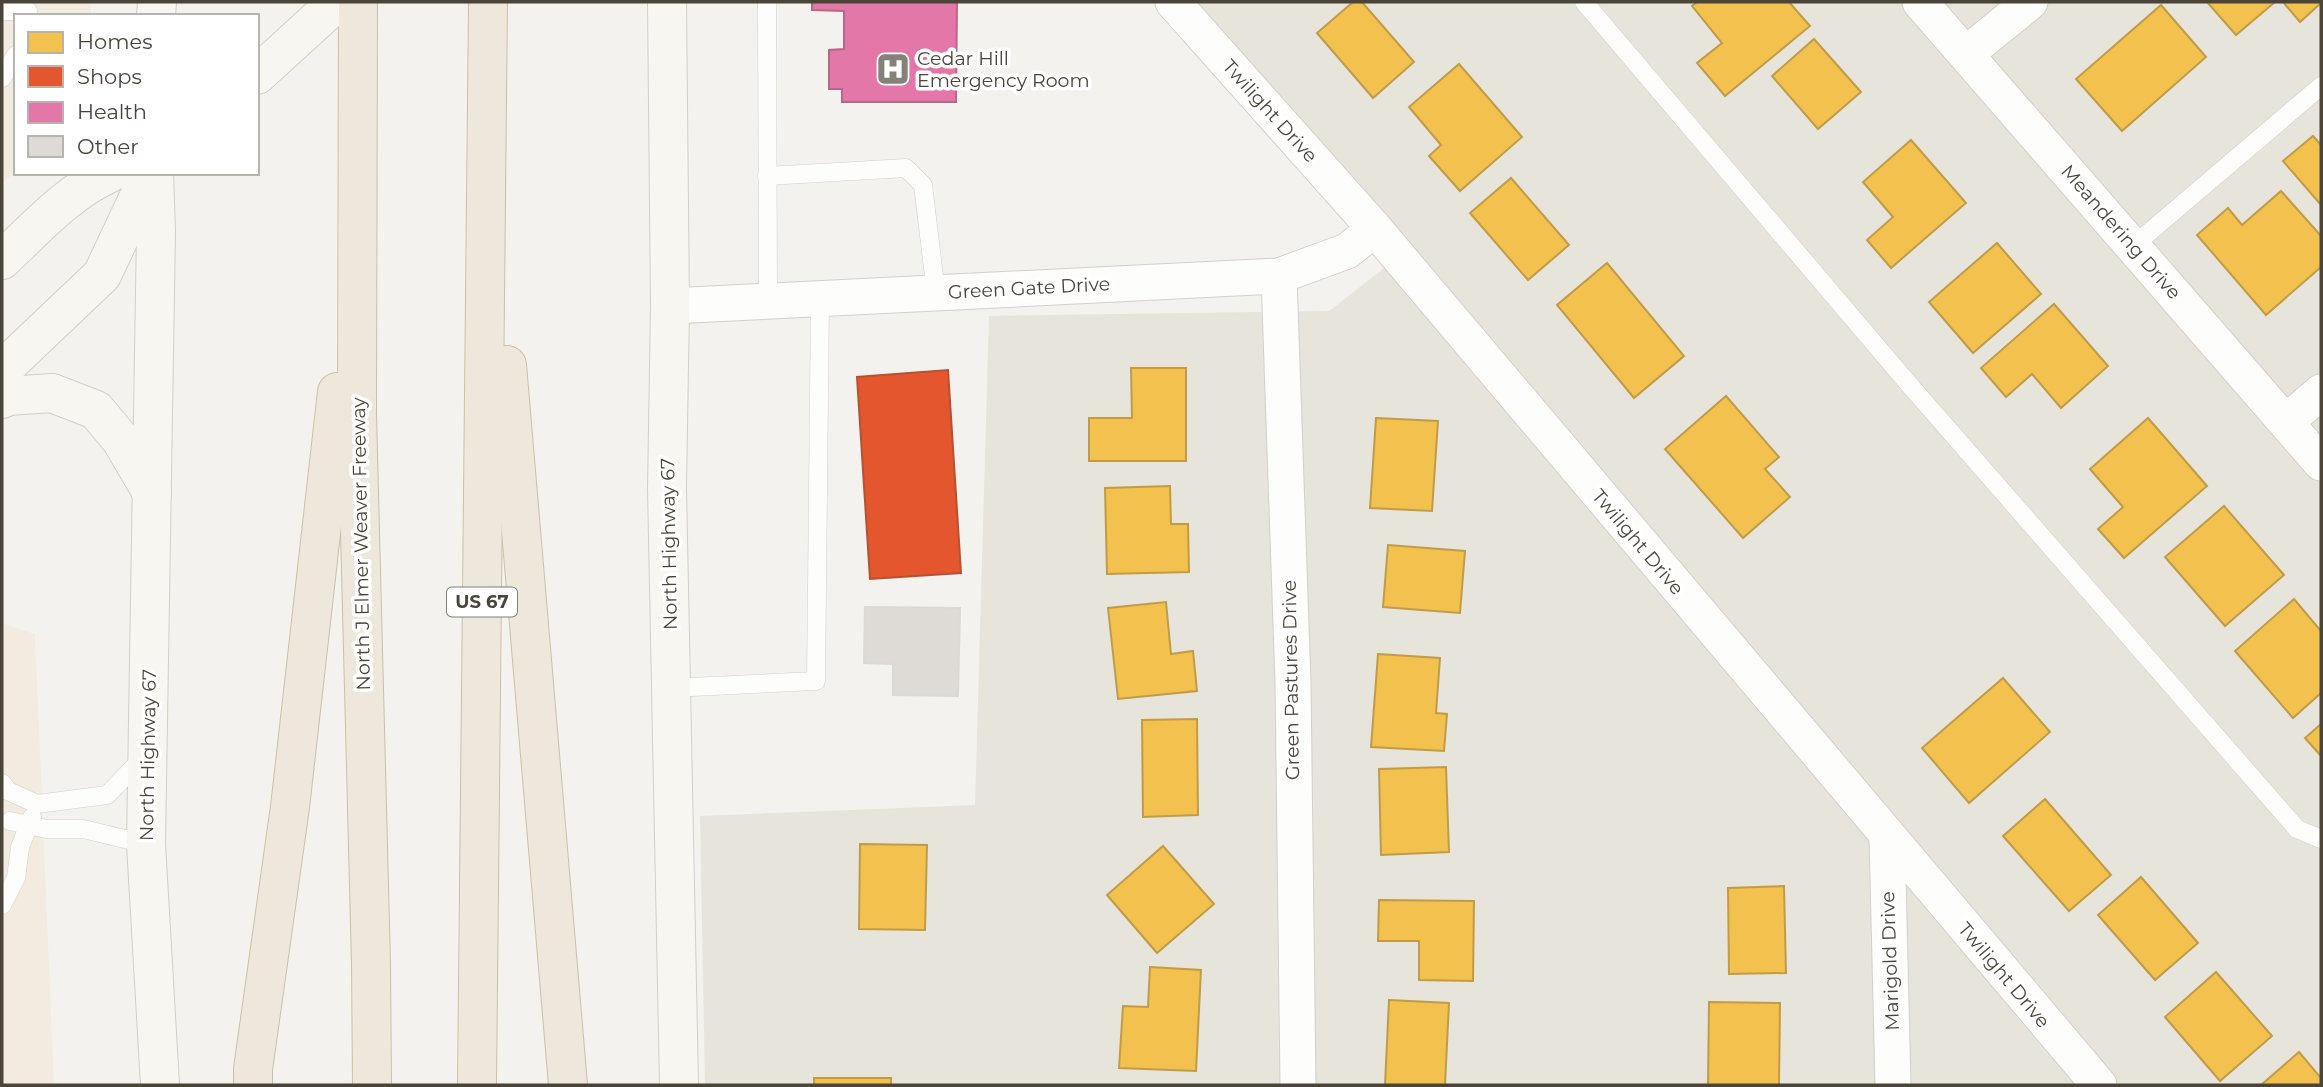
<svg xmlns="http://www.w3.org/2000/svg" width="2323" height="1087" font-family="Montserrat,sans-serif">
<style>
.residential{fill:#e7e4dc}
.commercial{fill:#f3ebdf}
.homes{fill:#f2c14e;stroke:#c09c48;stroke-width:2}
.shops{fill:#e4572e;stroke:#b65131;stroke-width:2}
.health{fill:#e377a8;stroke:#b56887;stroke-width:2}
.building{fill:#dedbd6;stroke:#dcd9d4;stroke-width:2}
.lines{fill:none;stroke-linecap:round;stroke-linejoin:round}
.service-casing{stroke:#d2d0cb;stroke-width:19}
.minor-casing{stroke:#d2d0cb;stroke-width:37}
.secondary-casing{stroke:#d3cfc5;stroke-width:40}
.motorway-casing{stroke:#ccbfa9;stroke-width:40}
.service{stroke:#fdfdfc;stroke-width:18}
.minor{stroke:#fdfdfc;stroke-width:35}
.secondary{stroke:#f7f6f1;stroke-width:38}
.motorway{stroke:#ede8db;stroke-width:38}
.labels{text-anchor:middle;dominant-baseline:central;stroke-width:7;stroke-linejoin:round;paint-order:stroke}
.shield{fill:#fff;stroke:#817c74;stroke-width:2}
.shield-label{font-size:18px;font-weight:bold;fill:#4b4439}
.poi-label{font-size:19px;fill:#4b4439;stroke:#fff;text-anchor:start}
.street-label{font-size:19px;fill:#4b4439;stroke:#fff}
</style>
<rect width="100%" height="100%" fill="#f4f2ee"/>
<polygon class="residential" points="1198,2 2321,2 2321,1085 705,1085 700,816 975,805 989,316 1329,311 1410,248"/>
<g class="commercial">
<polygon points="2,2 91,2 91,16 16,16 16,171 2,183"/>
<polygon points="2,623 35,634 54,1085 2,1085"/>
</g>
<g class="homes">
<polygon points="1353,2 1362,2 1414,62 1373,98 1317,33"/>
<polygon points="1697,2 1789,2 1810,26 1725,96 1697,63 1722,43 1692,6"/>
<polygon points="2207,2 2275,2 2236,35"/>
<polygon points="2283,2 2321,2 2321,3 2300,22"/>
<polygon points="2161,5 2206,57 2122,131 2076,79"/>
<polygon points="1814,39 1861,92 1818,129 1772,76"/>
<polygon points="1459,64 1522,137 1460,191 1429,156 1441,145 1409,107"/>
<polygon points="2313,136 2321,145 2321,205 2283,161"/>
<polygon points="1911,140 1966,203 1891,268 1867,240 1893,217 1863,182"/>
<polygon points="1511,178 1569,245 1528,280 1470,213"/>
<polygon points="2281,191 2321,236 2321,267 2266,315 2197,235 2228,208 2242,225"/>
<polygon points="1997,243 2041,294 1973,353 1929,302"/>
<polygon points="1607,263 1684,356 1634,398 1557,305"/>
<polygon points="2054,304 2108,366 2061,408 2032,374 2006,397 1981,368"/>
<polygon points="1131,368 1186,368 1186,461 1089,461 1089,418 1132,418"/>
<polygon points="1726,396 1779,457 1765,469 1790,497 1743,538 1665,449"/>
<polygon points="1376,418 1438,421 1432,511 1370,508"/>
<polygon points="2148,418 2207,486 2124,558 2098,529 2123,507 2090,469"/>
<polygon points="1170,486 1171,524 1188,524 1189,572 1107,574 1105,488"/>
<polygon points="2224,506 2284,575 2225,626 2165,557"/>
<polygon points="1388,545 1465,551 1460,613 1383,607"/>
<polygon points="2294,599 2321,631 2321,693 2293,718 2235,651"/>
<polygon points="1166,602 1171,654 1193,651 1197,691 1118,699 1108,608"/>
<polygon points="1378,654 1440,658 1436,713 1447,714 1444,751 1371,747"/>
<polygon points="2003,678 2050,732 1969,803 1922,748"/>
<polygon points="1197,719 1198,815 1143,817 1142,720"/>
<polygon points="2321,724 2321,756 2305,738"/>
<polygon points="1446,767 1449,852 1381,855 1379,769"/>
<polygon points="2045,799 2111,875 2069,911 2003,836"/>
<polygon points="860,844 927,845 925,930 859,929"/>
<polygon points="1163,846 1214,904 1157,953 1107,895"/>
<polygon points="2141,877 2198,943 2155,980 2098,915"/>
<polygon points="1784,886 1786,973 1729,974 1728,888"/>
<polygon points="1379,900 1474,901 1473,981 1419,980 1419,941 1378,941"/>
<polygon points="1150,967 1201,970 1196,1071 1119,1068 1123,1006 1148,1007"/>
<polygon points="2216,972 2272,1036 2220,1081 2165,1017"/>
<polygon points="1389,1000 1449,1003 1445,1085 1385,1085"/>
<polygon points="1709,1002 1780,1003 1779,1085 1708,1085"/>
<polygon points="2299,1052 2321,1078 2321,1085 2261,1085"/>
<rect x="814" y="1078" width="77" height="7"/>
</g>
<polygon class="shops" points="948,370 961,573 870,579 857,377"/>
<polygon class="health" points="812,2 957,2 956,102 842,102 842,89 829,89 829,50 844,49 844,11 812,10"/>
<polygon class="building" points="865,607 960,608 958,696 893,695 893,664 864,663"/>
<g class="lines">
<defs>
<g id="service">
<polyline points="767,2 768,302"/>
<polyline points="1584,2 1907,382 2297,829 2321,839"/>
<polyline points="2,11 28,11"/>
<polyline points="2,78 16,55"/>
<polyline points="767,176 906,168 923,185 936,293"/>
<polyline points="2133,246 2321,86"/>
<polyline points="671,688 816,681 820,299"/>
<polyline points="2,783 8,791 37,804 107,795 143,758"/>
<polyline points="10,821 47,829 83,829 146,844"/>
<polyline points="2,905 16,878 20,847 32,817"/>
</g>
<g id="minor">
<polyline points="1173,2 1375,229 2099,1085"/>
<polyline points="1920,2 2321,463"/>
<polyline points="1966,54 2030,2"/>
<polyline points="1279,276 1293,683 1298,1085"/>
<polyline points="670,306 1279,276 1347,251 1375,229"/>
<polyline points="2286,422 2321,392"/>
<polyline points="1887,836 1893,1085"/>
</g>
<g id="secondary">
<polyline points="667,2 670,306 667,488 679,1085"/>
<polyline points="156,16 157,2"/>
<polyline points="257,75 337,2"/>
<polyline points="154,173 156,231 146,844 160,1085"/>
<path d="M2,260c33,-31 66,-68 108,-87"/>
<polyline points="2,370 102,275 150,173"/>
<polyline points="2,399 8,396 52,393 96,410 121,440 152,493"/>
</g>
<g id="motorway">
<polyline points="358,2 357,414 371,964 372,1085"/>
<polyline points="507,365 568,1085"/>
<polyline points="253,1085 253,1069 290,807 337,392"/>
<polyline points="477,1085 488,2"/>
</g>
</defs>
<use href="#service" class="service-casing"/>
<use href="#minor" class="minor-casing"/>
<use href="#secondary" class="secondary-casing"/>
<use href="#motorway" class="motorway-casing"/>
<use href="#service" class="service"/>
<use href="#minor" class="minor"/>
<use href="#secondary" class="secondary"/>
<use href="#motorway" class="motorway"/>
</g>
<defs>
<symbol id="hospital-square" viewBox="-11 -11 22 22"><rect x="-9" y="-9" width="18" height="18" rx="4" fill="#868178" stroke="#fff"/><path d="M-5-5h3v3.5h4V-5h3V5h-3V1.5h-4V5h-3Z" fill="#fff"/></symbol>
</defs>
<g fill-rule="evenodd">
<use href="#hospital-square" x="874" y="50" width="38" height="38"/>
</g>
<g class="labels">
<rect class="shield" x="447" y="587.5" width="70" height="29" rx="5"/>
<g class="shield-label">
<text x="482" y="602">US 67</text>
</g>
<g class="poi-label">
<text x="917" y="58">Cedar Hill<tspan x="917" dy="22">Emergency Room</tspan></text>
</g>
<g class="street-label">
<text transform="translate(1270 111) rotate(48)">Twilight Drive</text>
<text transform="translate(2121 232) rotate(49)">Meandering Drive</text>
<text transform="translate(1029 288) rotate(-3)">Green Gate Drive</text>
<text transform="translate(1638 542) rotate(50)">Twilight Drive</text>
<text transform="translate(361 544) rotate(-91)">North J Elmer Weaver Freeway</text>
<text transform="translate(669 544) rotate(-91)">North Highway 67</text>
<text transform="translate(1291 680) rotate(-91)">Green Pastures Drive</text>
<text transform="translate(148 755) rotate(-89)">North Highway 67</text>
<text transform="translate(1890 961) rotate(-92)">Marigold Drive</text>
<text transform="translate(2004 975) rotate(50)">Twilight Drive</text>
</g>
</g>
<rect width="2323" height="1087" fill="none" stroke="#4b4439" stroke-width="7"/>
<rect x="14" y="14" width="245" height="161" fill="#ffffff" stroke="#b7b4b0" stroke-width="2"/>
<rect x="28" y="32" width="35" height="21" fill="#f2c14e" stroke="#b7b4b0" stroke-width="2"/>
<text x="77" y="49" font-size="21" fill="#4b4439">Homes</text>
<rect x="28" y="66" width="35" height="21" fill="#e4572e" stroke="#b7b4b0" stroke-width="2"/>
<text x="77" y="84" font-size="21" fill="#4b4439">Shops</text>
<rect x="28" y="102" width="35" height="21" fill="#e377a8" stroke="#b7b4b0" stroke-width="2"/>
<text x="77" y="119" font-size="21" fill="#4b4439">Health</text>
<rect x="28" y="136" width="35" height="21" fill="#dedbd6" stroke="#b7b4b0" stroke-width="2"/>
<text x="77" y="154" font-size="21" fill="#4b4439">Other</text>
</svg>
